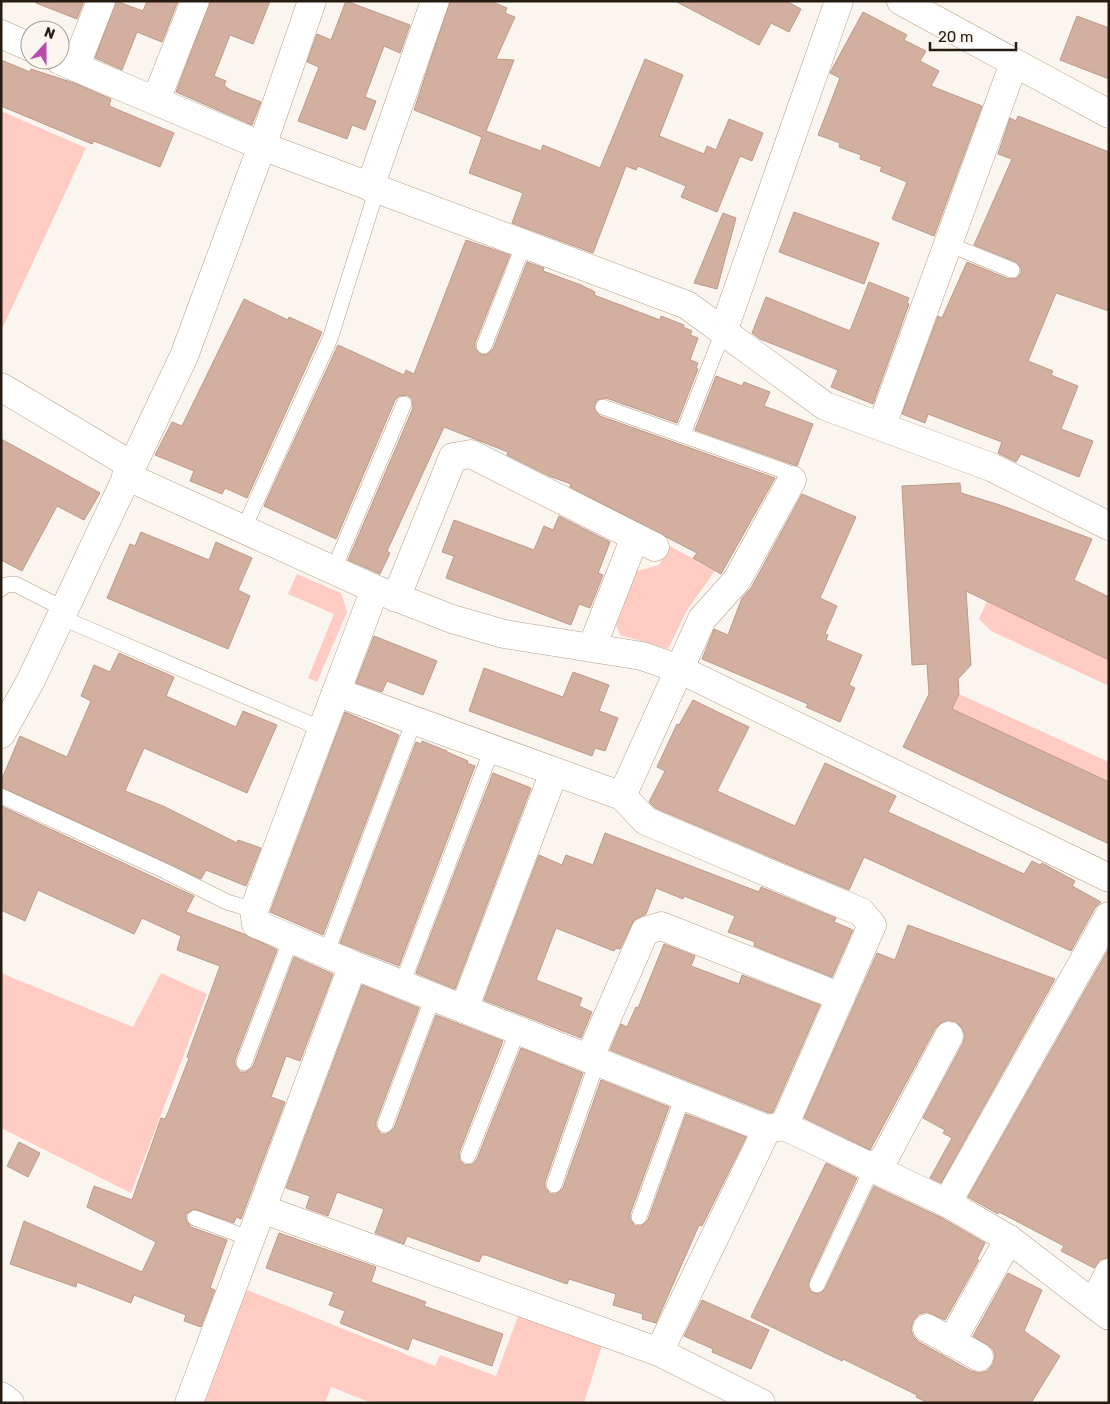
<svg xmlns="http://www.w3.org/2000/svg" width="1110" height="1404" font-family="Rubik,sans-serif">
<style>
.green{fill:#ffccc4}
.building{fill:#d3af9f;stroke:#bd9a89}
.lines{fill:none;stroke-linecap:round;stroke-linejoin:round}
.service-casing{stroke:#b89d83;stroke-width:16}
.minor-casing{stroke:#b89d83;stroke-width:29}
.tertiary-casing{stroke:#b89d83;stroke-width:29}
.service{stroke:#fff;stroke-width:15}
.minor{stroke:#fff;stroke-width:28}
.tertiary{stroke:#fff;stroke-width:28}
</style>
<rect width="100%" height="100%" fill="#fbf5ef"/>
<g class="green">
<polygon points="1,111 86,148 1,331"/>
<polygon points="670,546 715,571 687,610 668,649 620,635 616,625 637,571 659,565"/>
<polygon points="297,574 341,593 347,612 317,682 308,678 334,614 288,594"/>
<polygon points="987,601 1109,660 1109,686 991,631 979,619"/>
<polygon points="959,694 1109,762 1109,782 952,709"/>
<polygon points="1,973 133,1027 161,973 207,994 131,1193 1,1128"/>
<polygon points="245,1289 435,1366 440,1355 496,1376 520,1311 602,1345 584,1403 372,1403 331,1387 325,1403 199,1403"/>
</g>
<g class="building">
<polygon points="36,1 84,1 77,19 36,3"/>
<polygon points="116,1 143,11 147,1 178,1 162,42 137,32 122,70 95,58"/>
<polygon points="210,1 270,1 253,44 230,35 214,76 226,81 224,85 230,90 261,102 252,125 176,92"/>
<polygon points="346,1 410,25 400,53 384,46 365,97 376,101 365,130 352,125 347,139 298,121 319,67 307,62 317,34 331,40"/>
<polygon points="450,1 490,1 507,8 505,13 515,17 496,59 514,60 486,131 541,151 543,145 600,168 645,59 683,75 659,136 704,154 707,146 716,150 729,119 763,133 752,161 740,156 717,212 681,197 686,186 638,166 636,170 626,166 593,253 512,223 523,193 469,173 482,137 414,110"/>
<polygon points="675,1 786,1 801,9 789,32 771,23 759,45"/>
<polygon points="863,12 907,35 904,40 926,51 920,61 939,71 931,86 982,106 934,236 892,219 907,182 880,171 882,167 860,159 861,155 839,147 840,143 818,135 840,78 830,73 831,71"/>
<polygon points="1077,16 1109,28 1109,79 1060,60"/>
<polygon points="1,60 30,72 31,69 77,84 111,99 109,106 174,133 160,167 94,141 92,144 1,106"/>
<polygon points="1018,116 1109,152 1109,311 1056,293 1028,361 1053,371 1051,375 1078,386 1061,429 1093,441 1079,477 1021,454 1016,462 998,453 1002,442 928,414 925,423 902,414 938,316 942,318 967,262 1009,279 1017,278 1021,273 1021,268 1016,262 974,245 1012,159 998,154 1010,118 1016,121"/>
<polygon points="794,212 879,243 864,284 779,252"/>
<polygon points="723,213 736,218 717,289 694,283"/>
<polygon points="466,240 510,255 475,343 475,348 480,354 486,355 493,349 527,262 544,268 543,271 581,285 595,292 594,295 660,320 661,316 684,325 683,327 692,331 690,335 698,338 690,360 698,363 696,368 698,369 677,423 606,398 597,400 594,408 600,416 775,478 721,574 693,558 697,553 570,487 571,484 549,476 507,455 508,452 444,427 387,551 390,553 380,574 348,560 413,408 412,399 407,395 399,396 395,400 336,539 264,506 338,345 404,375 406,370 414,374"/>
<polygon points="869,282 909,298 907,303 909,304 873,404 831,387 838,370 760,339 752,333 766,297 850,331"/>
<polygon points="244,299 288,320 289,317 322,332 247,498 225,488 222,494 190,481 194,471 155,455 172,422 182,426"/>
<polygon points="716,376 742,386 744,382 770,392 764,406 813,424 797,466 695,430"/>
<polygon points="1,439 100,493 84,520 57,506 22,571 1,560"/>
<polygon points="960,483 961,493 1000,505 1092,539 1074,580 1109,597 1109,660 966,591 971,665 958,679 959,694 952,709 1109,782 1109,844 903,747 929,694 927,664 912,665 902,486"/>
<polygon points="802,494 856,517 820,598 837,606 825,634 828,635 826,640 862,655 849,685 855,688 840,722 806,707 808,704 702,659 714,629 728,635 742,598 751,588"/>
<polygon points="559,516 610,542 598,573 603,575 590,608 579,604 571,625 446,578 454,556 442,552 454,520 534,550 544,526 553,530"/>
<polygon points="141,532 209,560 216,542 252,558 238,590 250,596 228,649 107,598 130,544 135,546"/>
<polygon points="374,636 437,661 423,695 387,681 382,692 356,683"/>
<polygon points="119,653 174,677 166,696 236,727 243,711 277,725 247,793 144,748 125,791 163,806 237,843 238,840 261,848 246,886 206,870 201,879 1,787 1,781 20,736 67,757 91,701 81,696 94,665 110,672"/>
<polygon points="484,668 563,697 573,672 609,685 599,711 618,718 605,751 595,748 592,756 469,711"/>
<polygon points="693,700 749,727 717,791 795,826 825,763 896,796 888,812 1024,874 1032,861 1040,865 1042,863 1075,881 1072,886 1101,902 1095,908 1071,951 864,857 849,890 655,808 649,802 665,771 657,767 677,724 679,725"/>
<polygon points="345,712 399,735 323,935 270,912"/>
<polygon points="422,741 447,751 447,752 468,761 467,763 475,766 399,966 340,943 416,742 421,744"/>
<polygon points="493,773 531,788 455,989 416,973"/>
<polygon points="1,806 194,896 186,912 244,934 277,950 235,1060 235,1065 240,1072 246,1072 253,1066 294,957 333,974 300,1061 286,1056 271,1097 285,1102 241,1219 236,1217 234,1223 194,1209 186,1214 186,1220 191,1227 227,1240 210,1288 215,1290 201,1327 184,1321 186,1315 134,1295 131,1303 77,1282 76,1287 10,1264 24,1221 142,1272 156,1242 87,1207 94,1186 132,1200 161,1118 165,1119 169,1110 189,1058 187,1057 220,966 177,950 181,936 142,918 134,934 38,890 25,921 1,910"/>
<polygon points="605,833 759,892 761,887 836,918 834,922 853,930 832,977 754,946 755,942 728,932 735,916 684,896 683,899 656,888 646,914 634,920 620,949 616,948 614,951 556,928 536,980 582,998 579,1006 592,1012 581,1038 484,1000 539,855 562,865 566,855 593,865"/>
<polygon points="908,925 1055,979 941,1183 930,1178 952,1138 943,1133 945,1130 923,1118 963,1043 965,1035 962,1028 956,1022 948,1020 941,1023 935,1029 870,1150 804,1118 877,953 895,960"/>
<polygon points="664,944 695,956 691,966 739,984 742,975 820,1005 773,1112 769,1113 610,1050 621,1024 627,1027 636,1007 638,1008"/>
<polygon points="1109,948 1109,1257 1100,1260 1094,1268 1061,1251 1064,1246 999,1212 998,1214 968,1197"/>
<polygon points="362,985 419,1008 376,1122 376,1127 381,1134 387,1134 394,1128 436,1015 503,1041 459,1153 460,1161 465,1165 473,1164 477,1159 521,1048 583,1073 545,1182 545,1187 550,1194 556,1194 563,1188 601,1080 669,1107 630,1214 630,1219 635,1226 641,1226 648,1220 686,1114 746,1137 702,1226 699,1225 656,1323 642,1319 643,1314 613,1305 616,1294 569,1279 567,1284 486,1255 482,1255 479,1262 407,1236 404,1244 375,1233 384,1209 337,1192 328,1216 306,1208 310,1196 286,1188"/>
<polygon points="19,1142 40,1153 28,1177 7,1166"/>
<polygon points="826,1163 857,1178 809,1281 810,1291 818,1294 825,1289 874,1186 940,1217 985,1243 977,1259 979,1260 945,1320 927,1312 919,1314 913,1321 911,1329 913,1336 919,1342 971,1371 979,1373 987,1371 993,1364 995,1356 993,1349 973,1336 1008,1273 1042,1290 1024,1331 1060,1356 1031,1403 928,1403 916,1397 917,1395 843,1359 842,1361 751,1317"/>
<polygon points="279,1233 376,1267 371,1282 426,1302 424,1306 503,1334 492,1366 412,1338 408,1350 340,1323 345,1311 329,1305 334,1292 266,1268"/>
<polygon points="702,1300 769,1330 751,1369 712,1352 713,1349 684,1336"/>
</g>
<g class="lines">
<defs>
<g id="service">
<polyline points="948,244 1012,270"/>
<polyline points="484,346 524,244"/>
<polyline points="603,407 787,472 792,480"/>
<polyline points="683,434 723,332"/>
<polyline points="243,530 330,339 377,189"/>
<polyline points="333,571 404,404"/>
<polyline points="1,589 6,585 15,584 64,609"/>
<polyline points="60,617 322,729"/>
<polyline points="1,796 167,872 227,902 254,910"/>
<polyline points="326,954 414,721"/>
<polyline points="402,984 492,749"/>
<polyline points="244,1063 291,939"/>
<polyline points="385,1125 433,997"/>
<polyline points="468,1156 518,1030"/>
<polyline points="554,1185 597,1062"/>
<polyline points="639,1217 683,1096"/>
<polyline points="195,1218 251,1239"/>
<polyline points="817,1285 868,1177 875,1167"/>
</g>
<g id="minor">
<polyline points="1,34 30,47"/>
<polyline points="59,60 262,146 687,305 825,406 991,467 1109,526"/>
<polyline points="75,67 101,1"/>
<polyline points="156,100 195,1"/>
<polyline points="370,187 435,1"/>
<polyline points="723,332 839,1"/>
<polyline points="1,387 131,465"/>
<polyline points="882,425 1014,63"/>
<polyline points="126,476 375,589 452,619 504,634 642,656 679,669 1109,878"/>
<polyline points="375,589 254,910 256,924 353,965 767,1129 784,1126 947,1203 1009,1239 1109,1316"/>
<polyline points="396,598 453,457 471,454 655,547"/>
<polyline points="592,647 635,537"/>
<polyline points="336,692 622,796 646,821 861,912 872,925 784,1126"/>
<polyline points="1,734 31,680 184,356 262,146 312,1"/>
<polyline points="622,796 702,619 737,580 792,480"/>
<polyline points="464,1009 554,772"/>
<polyline points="589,1059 645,931 661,926 841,997"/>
<polyline points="875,1167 885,1157 949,1036"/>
<polyline points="947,1203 1109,916"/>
<polyline points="262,1209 659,1352 761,1403"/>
<polyline points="1093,1304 1109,1273"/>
<polyline points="927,1328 979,1357"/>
<polyline points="951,1342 1009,1239"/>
<polyline points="659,1352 767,1129"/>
<polyline points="1,1396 10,1403"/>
<polyline points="189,1403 353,965"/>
</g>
<polyline id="tertiary" points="901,1 1109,114"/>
</defs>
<use href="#service" class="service-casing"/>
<use href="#minor" class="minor-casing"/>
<use href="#tertiary" class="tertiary-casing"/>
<use href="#service" class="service"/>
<use href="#minor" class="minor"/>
<use href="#tertiary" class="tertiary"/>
</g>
<rect width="1110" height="1404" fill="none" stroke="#261c12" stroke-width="5"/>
<g transform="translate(45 45) rotate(21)"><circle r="24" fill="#fbf5ef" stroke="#a69e97"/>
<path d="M0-4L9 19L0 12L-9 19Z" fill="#b84bab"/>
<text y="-8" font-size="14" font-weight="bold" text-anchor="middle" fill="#261c12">N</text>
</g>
<path d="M930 42v8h86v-8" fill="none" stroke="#261c12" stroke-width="2.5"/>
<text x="938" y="42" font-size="15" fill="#261c12" stroke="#fbf5ef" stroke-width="4" paint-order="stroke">20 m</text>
</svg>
